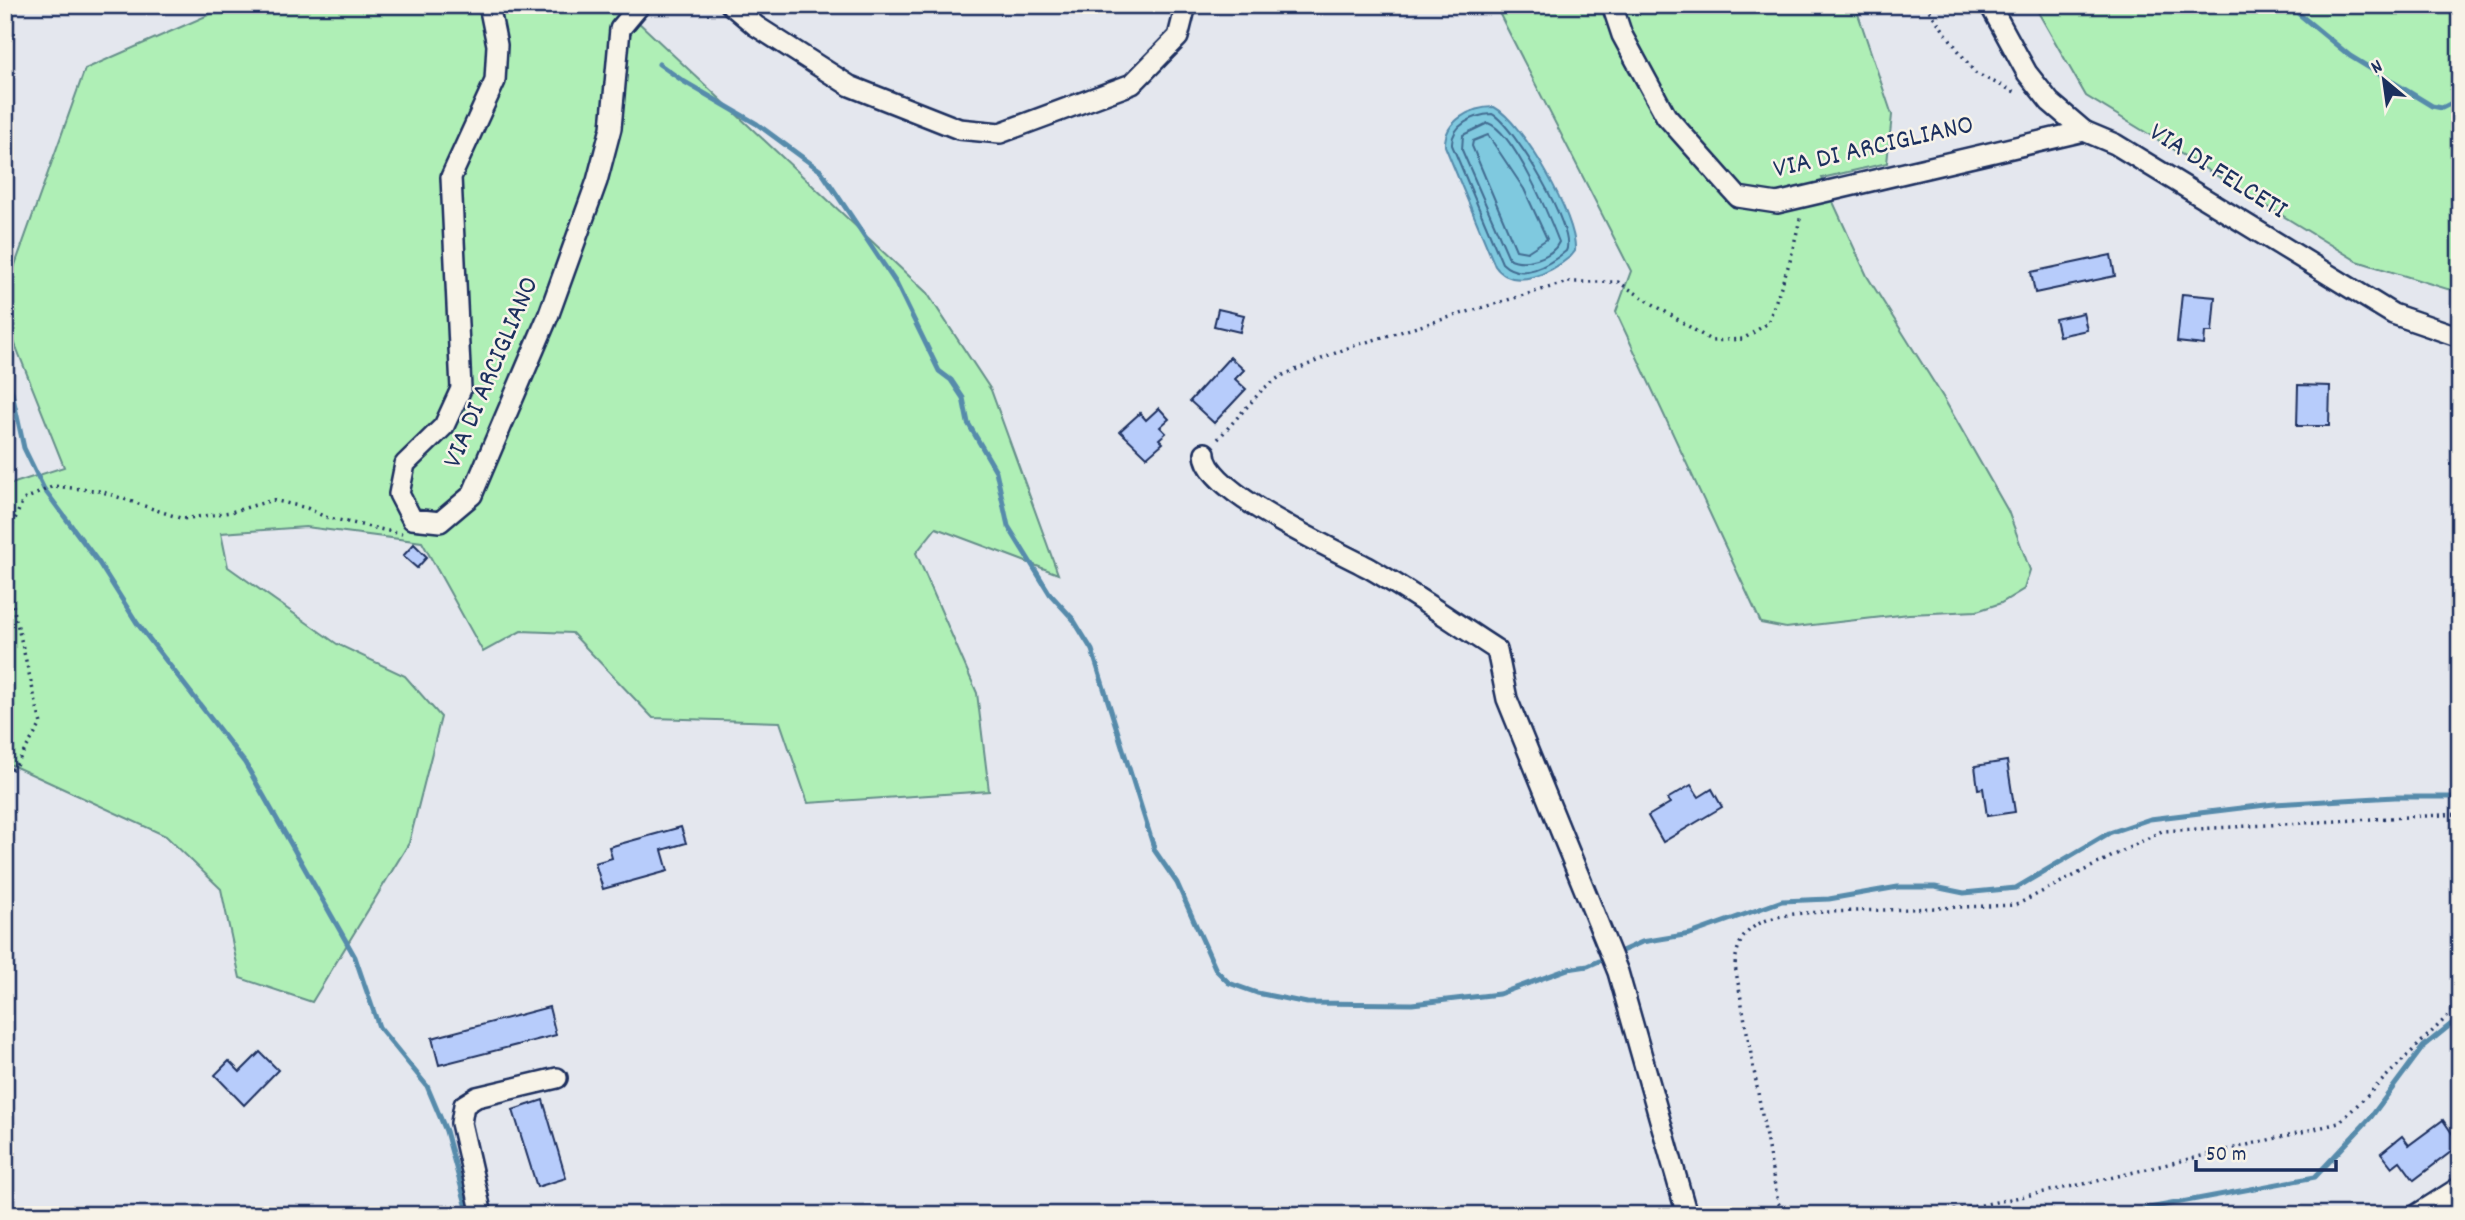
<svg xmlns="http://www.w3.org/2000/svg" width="2465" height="1220" font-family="Dekko,sans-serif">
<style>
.green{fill:#afefb6;stroke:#658f8a;stroke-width:2}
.water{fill:#7fc9df;stroke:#578bab;stroke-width:2}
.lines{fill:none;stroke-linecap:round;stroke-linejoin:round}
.shore{stroke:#436d92;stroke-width:2}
.stream{stroke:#578bab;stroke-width:5}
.building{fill:#b7ccfb;stroke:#1b2f5e;stroke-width:2}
.minor-casing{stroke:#1b2f5e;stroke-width:24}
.path{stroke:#1b2f5e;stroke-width:3.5;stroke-dasharray:2 5;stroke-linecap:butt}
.minor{stroke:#f7f3e8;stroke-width:19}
.labels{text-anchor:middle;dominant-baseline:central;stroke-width:5;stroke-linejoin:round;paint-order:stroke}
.street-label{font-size:28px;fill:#1b2f5e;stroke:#f7f3e8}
</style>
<rect width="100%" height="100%" fill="#e4e7ee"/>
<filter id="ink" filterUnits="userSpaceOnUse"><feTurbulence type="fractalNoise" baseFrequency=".0143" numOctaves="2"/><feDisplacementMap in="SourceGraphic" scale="14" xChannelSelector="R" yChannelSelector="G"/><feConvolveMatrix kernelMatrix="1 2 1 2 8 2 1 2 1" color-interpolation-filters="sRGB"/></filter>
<g filter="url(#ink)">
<g class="green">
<polygon points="231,5 620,5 927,293 991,390 1058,574 936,528 916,553 977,693 989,791 808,803 780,722 653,718 572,633 521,631 483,652 422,542 306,527 221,533 228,567 337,644 405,676 441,717 409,843 312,1002 240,978 221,889 166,836 5,762 5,486 64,467 5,319 5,293 85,69"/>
<polygon points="1495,5 1855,5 1892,115 1887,163 1822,178 1867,276 1943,397 2008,511 2030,570 2024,589 2001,603 1977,611 1909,614 1786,628 1761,623 1616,312 1631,271"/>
<polygon points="2034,5 2460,5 2460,293 2357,261 2086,96"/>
</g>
<path class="water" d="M1494,107c29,15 84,112 81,144l-4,5c-18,15 -57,37 -76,10l-50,-120c-1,-25 26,-39 49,-39z"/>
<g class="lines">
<g class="shore">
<path d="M1492,114c21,10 85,117 74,137 -17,14 -45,31 -64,12l-50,-118c-1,-20 22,-30 40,-31z"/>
<path d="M1488,123c26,9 61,93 71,119 -7,16 -35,24 -50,16l-47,-108 1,-15z"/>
<polygon points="1488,135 1524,189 1547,239 1527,252 1516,250 1472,146 1473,141"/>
</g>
<g class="stream">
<polyline points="2288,5 2350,56 2432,106 2442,108 2460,99"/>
<polyline points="659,64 683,81 757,124 821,171 896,283 939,371 951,380 963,398 968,423 996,471 1008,526 1050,594 1073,619 1092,650 1155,851 1177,883 1216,970 1229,983 1257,993 1307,1003 1412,1004 1499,994 1568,969 1588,966 1642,942 1690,934 1782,901 1829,899 1898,887 1935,887 1964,893 2016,888 2109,833 2150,819 2274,804 2395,797 2460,797"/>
<polyline points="5,361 24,448 44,489 99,563 137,623 245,763 355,957 379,1027 427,1086 446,1131 469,1215"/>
<polyline points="2112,1215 2315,1177 2371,1117 2423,1047 2460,1017"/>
</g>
</g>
<g class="building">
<polygon points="2111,255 2115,276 2035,293 2031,272"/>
<polygon points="2182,294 2215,297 2212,332 2205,332 2204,345 2177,342"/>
<polygon points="1218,309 1244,315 1240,332 1214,326"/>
<polygon points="2083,313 2087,330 2059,336 2055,319"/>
<polygon points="1230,357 1244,370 1235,379 1246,389 1214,423 1190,401"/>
<polygon points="2298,385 2330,386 2329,426 2297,426"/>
<polygon points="1159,408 1169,419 1160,427 1166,433 1159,439 1163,443 1147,457 1120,431 1140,413 1146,420"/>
<polygon points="414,544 427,557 417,568 403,556"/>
<polygon points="2007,761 2015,812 1987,816 1983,788 1978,789 1975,766"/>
<polygon points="1691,785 1699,797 1712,789 1722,807 1663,842 1648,816 1670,803 1667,799"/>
<polygon points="681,827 686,843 662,850 668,871 603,889 595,863 612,858 609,847"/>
<polygon points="549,1007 556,1035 439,1065 432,1038"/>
<polygon points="260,1052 278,1070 244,1105 215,1075 229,1061 240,1072"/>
<polygon points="543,1100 566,1178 537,1187 513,1110"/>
<polygon points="2443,1120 2460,1145 2414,1180 2400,1161 2392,1167 2381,1153 2402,1136 2409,1145"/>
</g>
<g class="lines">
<defs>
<g id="minor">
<polyline points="489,5 497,45 495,81 451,177 461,389 444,426 405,464 399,494 412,519 440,522 472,495 549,314 597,181 611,128 620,29 640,5"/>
<polyline points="731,5 756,26 850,86 959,129 1000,133 1132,84 1178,37 1186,5"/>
<polyline points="1612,5 1622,35 1666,116 1738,197 1777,203 2084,131"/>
<polyline points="1990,5 2027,73 2050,102 2084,131 2115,144 2393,314 2460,337"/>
<path d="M1205,453c-1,39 134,98 166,116 43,25 84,54 126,81l10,49 111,273 69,243"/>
<polyline points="482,1215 461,1123 464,1105 477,1097 557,1078"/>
<polyline points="2416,1215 2460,1187"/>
</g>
</defs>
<use href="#minor" class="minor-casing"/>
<g class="path">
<polyline points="1925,5 1975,73 2017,93"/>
<polyline points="1218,439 1263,389 1281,376 1350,347 1568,282 1618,282 1712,341 1743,339 1768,323 1790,261 1801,215"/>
<polyline points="5,773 14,768 41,724 8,585 7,538 23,500 54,486 100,491 183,519 231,512 273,500 307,508 325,517 402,534"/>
<path d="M1789,1215l-11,-12 -43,-237c2,-42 32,-49 68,-53l213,-8 146,-74 298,-17"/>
<polyline points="1933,1215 2093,1182 2339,1123 2460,1004"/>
</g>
<use href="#minor" class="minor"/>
</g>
</g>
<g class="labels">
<g class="street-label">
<text transform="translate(1874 149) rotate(-13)">VIA DI ARCIGLIANO</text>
<text transform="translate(2217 173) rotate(32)">VIA DI FELCETI</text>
<text transform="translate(493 373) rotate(-67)">VIA DI ARCIGLIANO</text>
</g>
</g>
<rect width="2465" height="1220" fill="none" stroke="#f7f3e8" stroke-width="28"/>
<rect x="14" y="14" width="2437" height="1192" fill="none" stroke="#1b2f5e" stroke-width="2.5" filter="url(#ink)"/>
<g transform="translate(2384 80) rotate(331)" stroke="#f7f3e8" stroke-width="5" paint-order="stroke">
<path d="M0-5L12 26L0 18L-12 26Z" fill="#1b2f5e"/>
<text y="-10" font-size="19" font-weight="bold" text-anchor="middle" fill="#1b2f5e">N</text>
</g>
<path d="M2196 1160v10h140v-10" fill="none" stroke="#1b2f5e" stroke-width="3.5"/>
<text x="2206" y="1160" font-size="21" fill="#1b2f5e" stroke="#f7f3e8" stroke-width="5" paint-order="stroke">50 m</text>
</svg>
